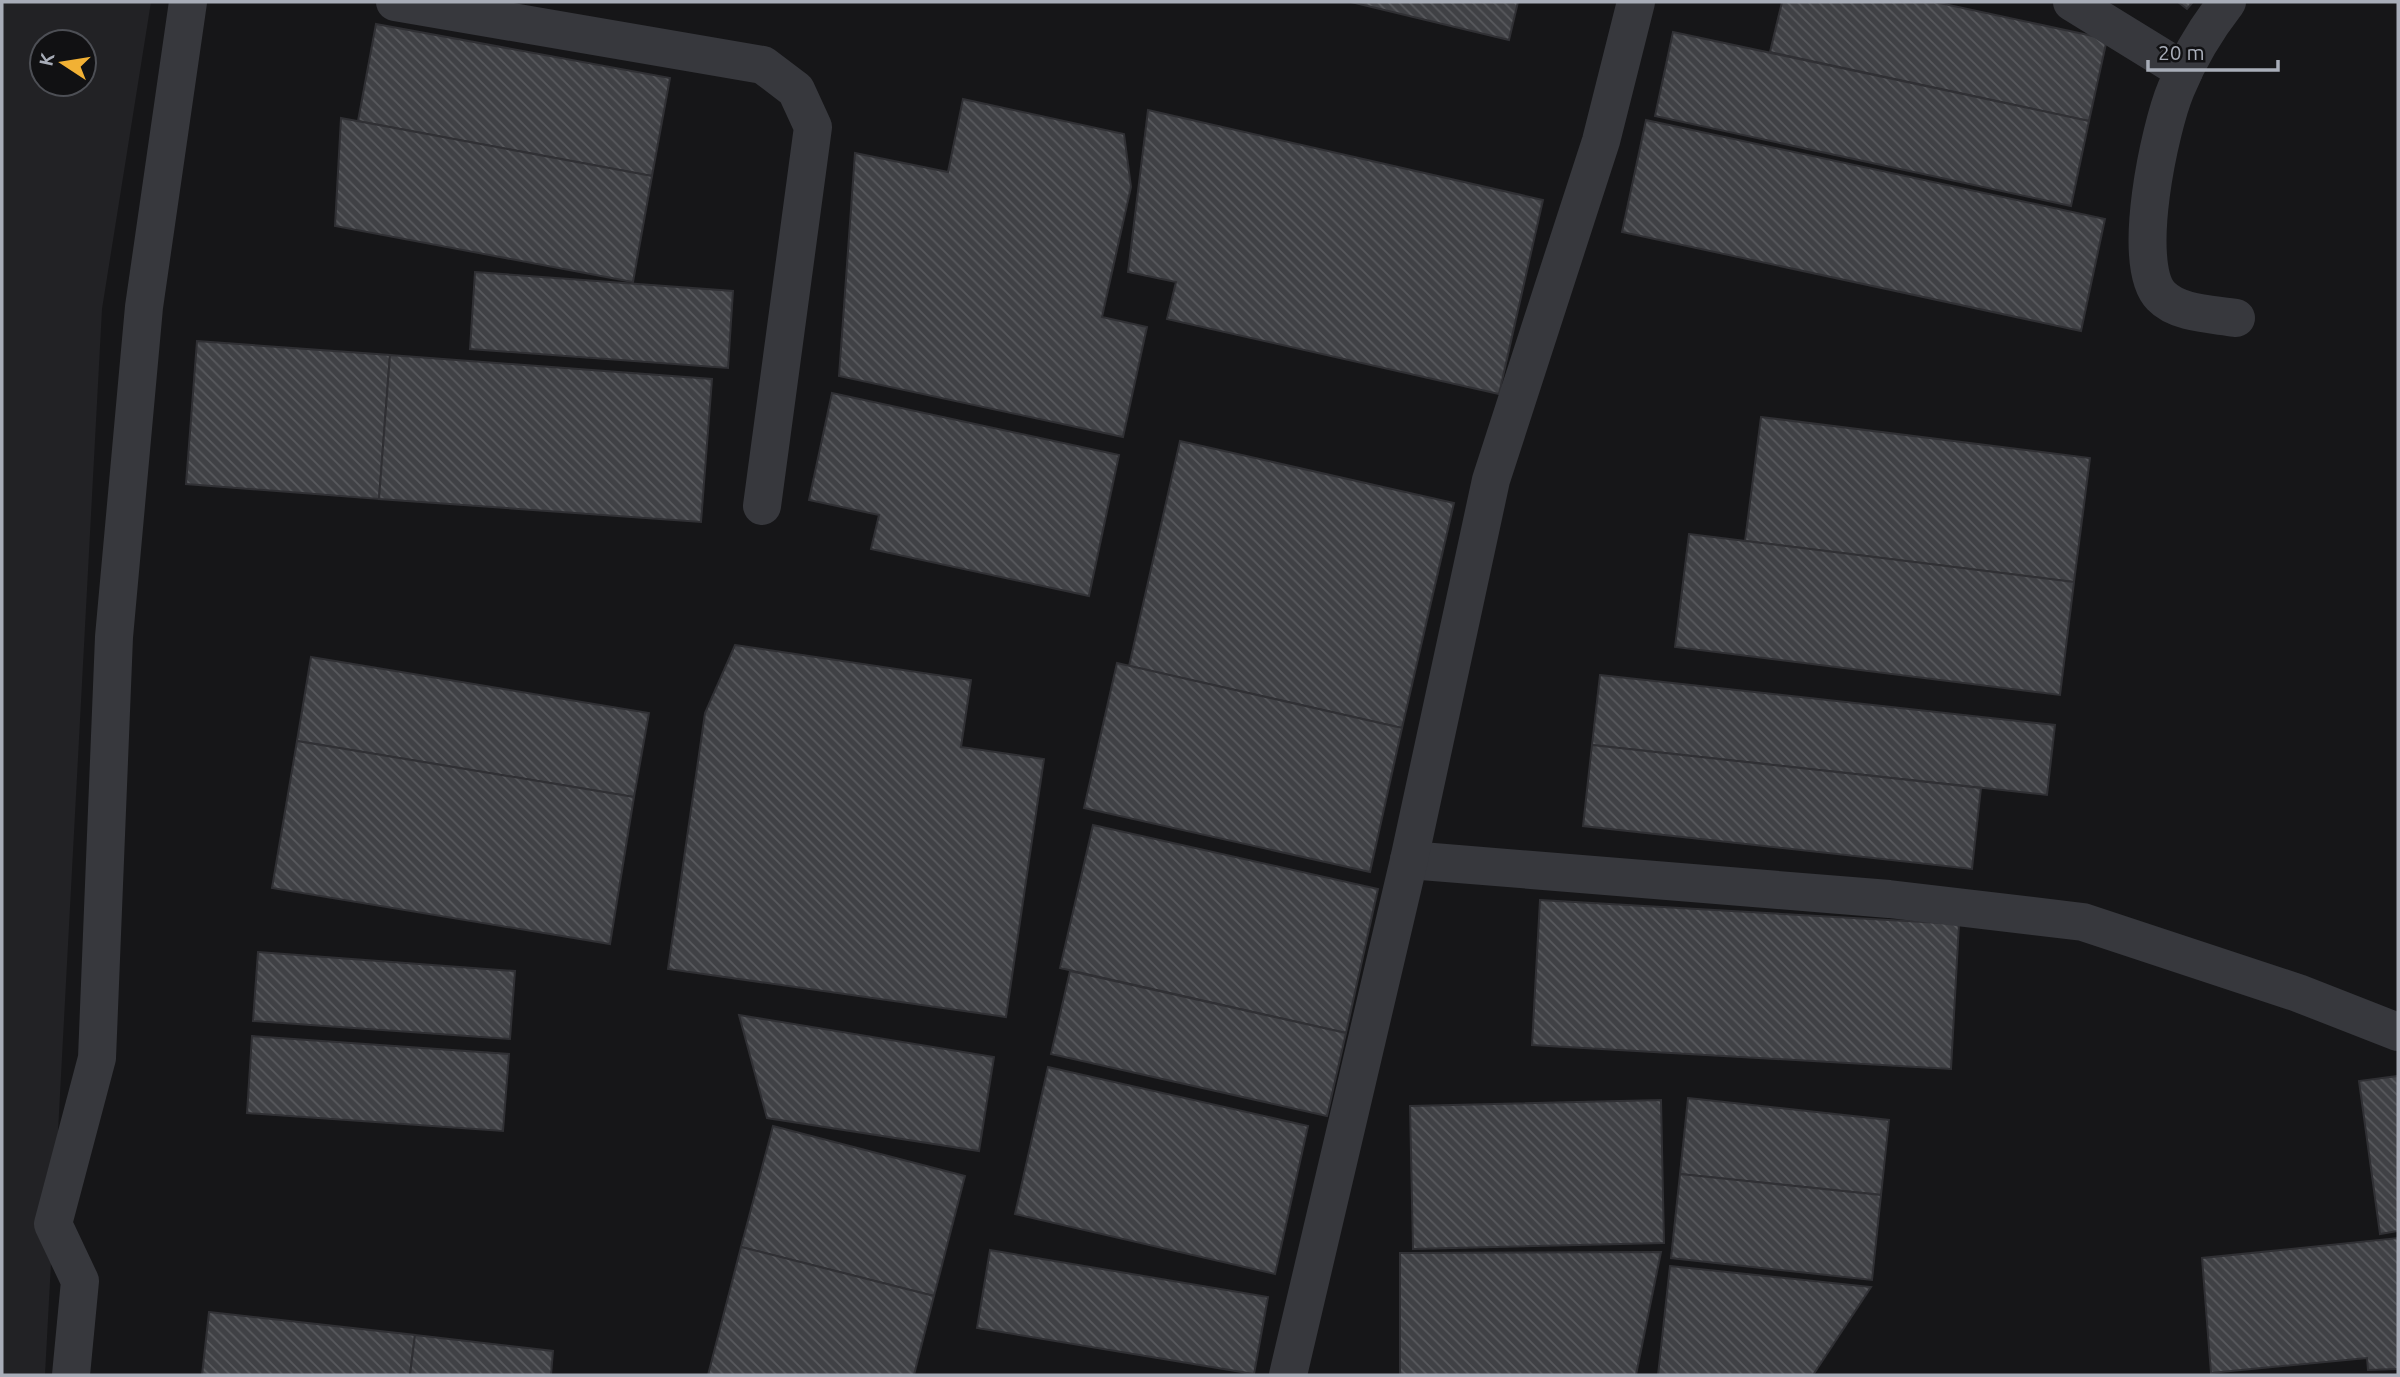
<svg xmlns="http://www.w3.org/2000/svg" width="2400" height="1377" font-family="Ubuntu,sans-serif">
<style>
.built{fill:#222225;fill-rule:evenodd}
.building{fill:url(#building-back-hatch);stroke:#303034;stroke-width:2}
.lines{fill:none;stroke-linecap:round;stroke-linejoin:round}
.minor{stroke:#37383d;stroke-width:38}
</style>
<defs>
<pattern id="building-back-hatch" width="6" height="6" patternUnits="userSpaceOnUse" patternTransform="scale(1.75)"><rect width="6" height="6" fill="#404145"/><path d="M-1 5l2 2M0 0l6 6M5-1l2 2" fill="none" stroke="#595a5e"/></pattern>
</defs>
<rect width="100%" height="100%" fill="#161618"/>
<path class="built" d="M2,2h149l-49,307 -57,1066h-43zM42,42h42v42h-42z"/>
<g class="building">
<polygon points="1351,2 1518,2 1509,40"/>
<polygon points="1782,2 1935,2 2107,39 2089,121 1770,52"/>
<polygon points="2178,2 2193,2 2187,9"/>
<polygon points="376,24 670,78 652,176 358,121"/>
<polygon points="1673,32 2089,121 2071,206 1655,116"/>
<polygon points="963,99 1124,134 1131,187 1102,317 1147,327 1123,437 839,376 855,153 948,172"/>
<polygon points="1148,110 1543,200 1499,394 1167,319 1176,282 1128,272"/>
<polygon points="341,118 652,176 633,282 335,226"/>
<polygon points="1646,120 2105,219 2081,331 1622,232"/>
<polygon points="475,272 733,291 728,368 470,349"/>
<polygon points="197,341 390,355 379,499 186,484"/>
<polygon points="390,355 712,379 701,522 379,499"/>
<polygon points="832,393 1119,455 1089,596 871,549 879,515 809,500"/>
<polygon points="1761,417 2090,458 2074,582 1745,541"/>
<polygon points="1180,441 1454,503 1402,728 1129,666"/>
<polygon points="1689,534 2074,582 2060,695 1675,647"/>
<polygon points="735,645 971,680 961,747 1044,759 1006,1017 668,969 705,713"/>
<polygon points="311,657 649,713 634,797 297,741"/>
<polygon points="1117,663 1402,728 1370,872 1084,808"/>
<polygon points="1600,675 2055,725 2047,795 1592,745"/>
<polygon points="297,741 634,797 610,944 272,888"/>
<polygon points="1592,745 1981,788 1972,869 1583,826"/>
<polygon points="1093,825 1378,889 1346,1033 1060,968"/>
<polygon points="1540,900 1959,924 1951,1069 1532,1045"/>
<polygon points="258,952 515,971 510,1039 253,1021"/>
<polygon points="1070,971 1346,1033 1327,1116 1051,1054"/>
<polygon points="739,1015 994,1057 979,1151 767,1118"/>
<polygon points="252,1036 509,1054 503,1131 247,1113"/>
<polygon points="1048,1067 1308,1126 1275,1274 1015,1214"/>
<polygon points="2398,1076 2398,1231 2380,1234 2359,1081"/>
<polygon points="1688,1098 1889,1120 1881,1195 1680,1174"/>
<polygon points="1661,1100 1664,1243 1413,1249 1410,1106"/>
<polygon points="773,1126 965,1176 934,1296 741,1247"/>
<polygon points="1680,1174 1881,1195 1872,1280 1671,1258"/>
<polygon points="2398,1238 2398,1369 2368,1370 2367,1358 2211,1373 2202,1258"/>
<polygon points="741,1247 934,1296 914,1375 708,1375"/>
<polygon points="990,1250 1268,1297 1254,1374 977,1328"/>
<polygon points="1661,1252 1636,1375 1400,1375 1400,1253"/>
<polygon points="1670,1266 1871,1287 1813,1375 1658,1375"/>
<polygon points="209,1312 415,1335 410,1375 202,1375"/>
<polygon points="415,1335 553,1351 551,1375 410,1375"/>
</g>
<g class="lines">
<g class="minor">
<polyline points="395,2 763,65 796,90 813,127 762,506"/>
<polyline points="2072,2 2184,71"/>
<path d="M2227,2c-21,27 -38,55 -51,87 -16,38 -46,175 -15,207 17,18 52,18 75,22"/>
<polyline points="1409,860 1889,899 2083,922 2298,993 2398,1032"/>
<polyline points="71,1375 80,1281 53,1224 97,1058 114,637 144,307 188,2"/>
<polyline points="1288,1375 1409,860 1491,480 1601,141 1636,2"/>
</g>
</g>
<rect width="2400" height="1377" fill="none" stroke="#a8adb8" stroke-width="7"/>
<g transform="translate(63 63) rotate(282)"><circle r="33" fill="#111113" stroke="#4d4f55" stroke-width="2"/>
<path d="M0-5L12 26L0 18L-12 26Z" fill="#f2b134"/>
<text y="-10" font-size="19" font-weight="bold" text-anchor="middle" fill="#a8adb8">K</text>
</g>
<path d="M2148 60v10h130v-10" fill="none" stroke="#a8adb8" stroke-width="3.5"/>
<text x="2158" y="60" font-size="21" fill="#a8adb8" stroke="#111113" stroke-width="5" paint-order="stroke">20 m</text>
</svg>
